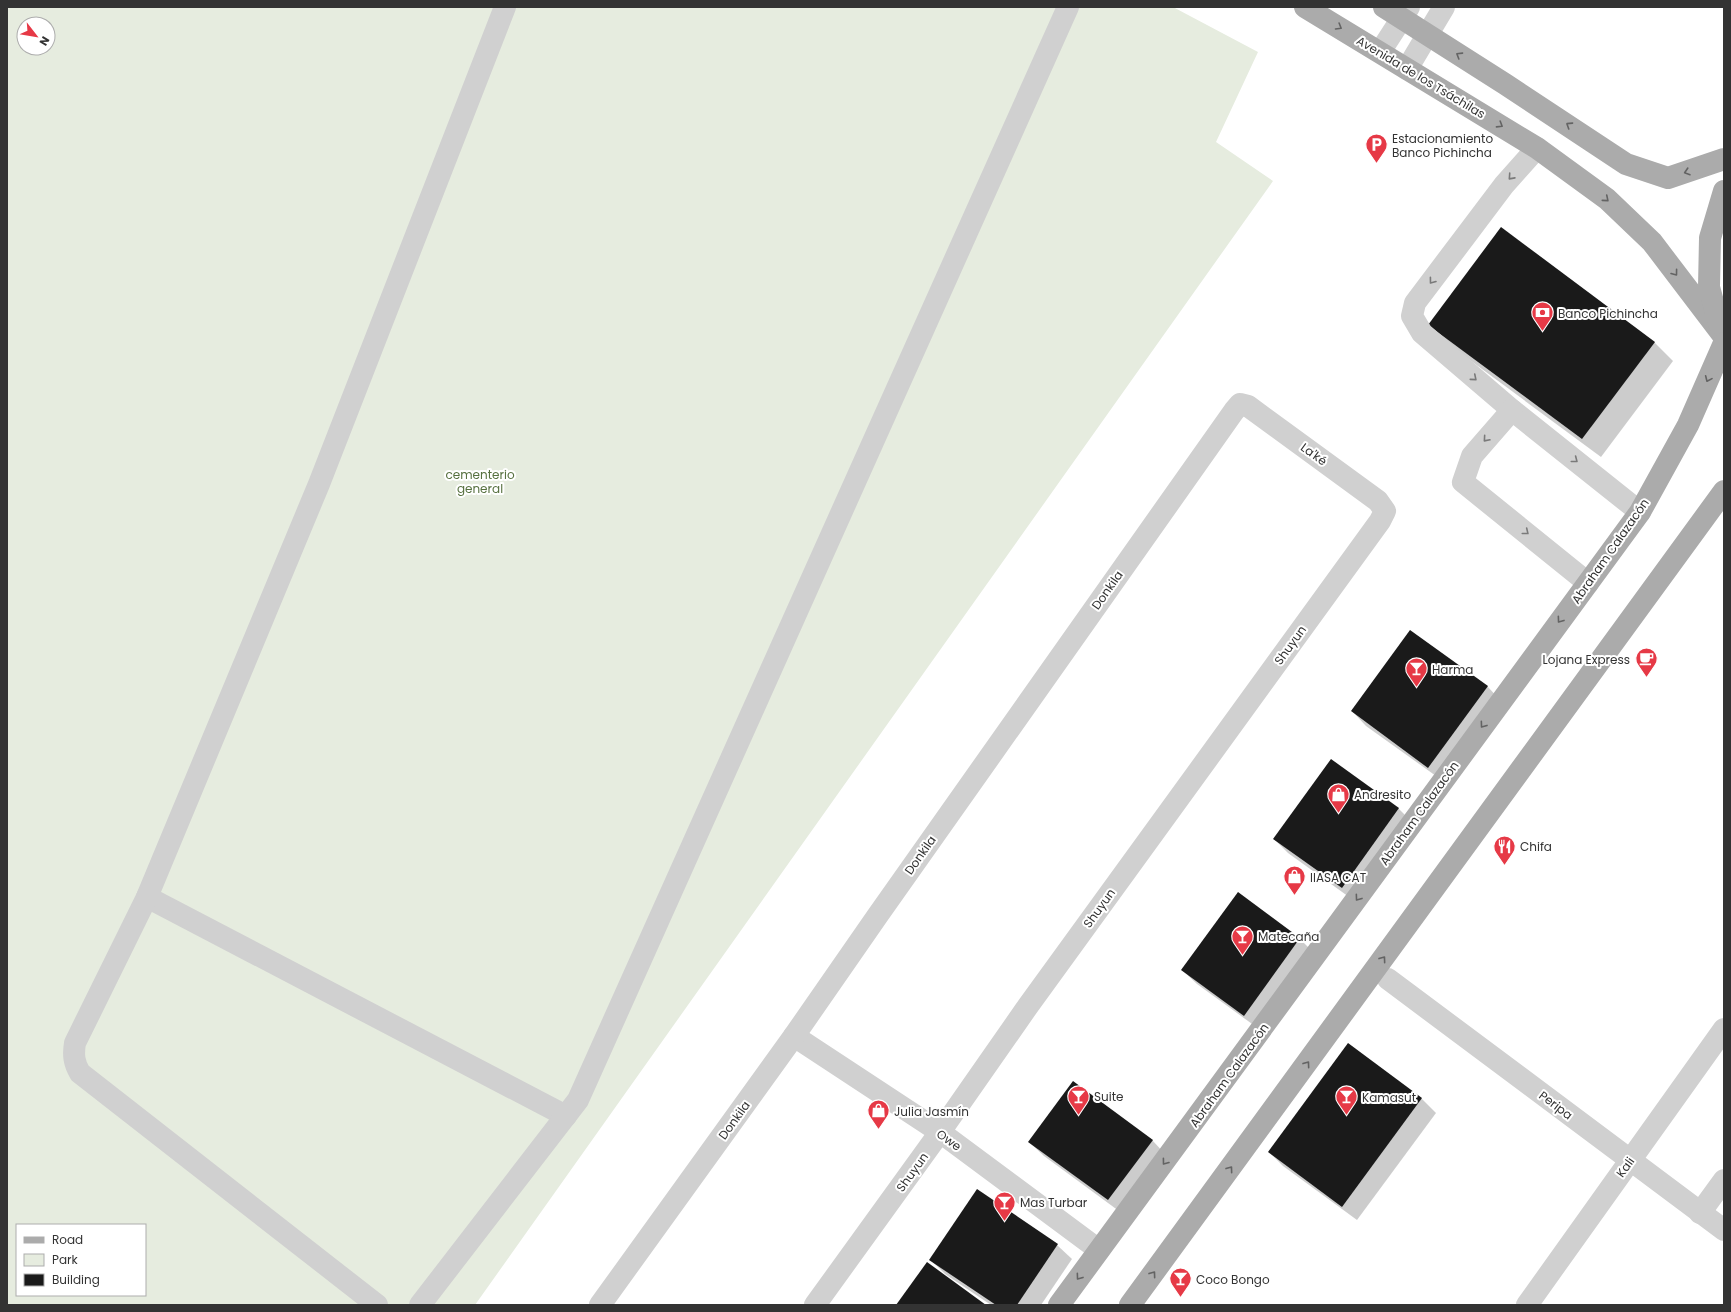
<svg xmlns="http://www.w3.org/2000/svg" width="1731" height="1312" font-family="Poppins,sans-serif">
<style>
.green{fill:#e6ecdf;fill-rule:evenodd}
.shadow{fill:#0003}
.building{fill:#1a1a1a}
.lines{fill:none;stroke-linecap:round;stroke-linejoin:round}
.minor{stroke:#d0d0d0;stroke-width:22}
.major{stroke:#ababab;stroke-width:22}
.oneway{stroke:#636363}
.oneway2{stroke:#7a7a7a}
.labels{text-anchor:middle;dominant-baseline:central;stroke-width:4;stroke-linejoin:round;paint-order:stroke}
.street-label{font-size:12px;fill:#333;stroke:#fff}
.poi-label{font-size:12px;fill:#333;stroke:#fff;text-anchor:start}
.park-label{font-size:12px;fill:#56703f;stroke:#fff}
</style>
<rect width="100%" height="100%" fill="#fff"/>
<path class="green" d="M7,7h1166l85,45 -42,90 57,39 -798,1124h-468zM24,24h24v24h-24zM17,1225h128v70h-128z"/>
<g class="shadow">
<polygon points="1430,325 1654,342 1673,361 1601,457 1448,344"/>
<polygon points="1487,686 1501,701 1443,781 1366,726 1352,711"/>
<polygon points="1331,760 1399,809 1413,823 1356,902 1288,853 1274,839"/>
<polygon points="1239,894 1300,939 1314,953 1259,1029 1197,984 1182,970"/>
<polygon points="1421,1098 1436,1113 1357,1220 1283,1166 1269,1152"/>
<polygon points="1152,1140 1166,1155 1123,1214 1044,1156 1029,1142"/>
<polygon points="977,1191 1057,1245 1072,1259 1041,1305 991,1305 945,1274 931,1260"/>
</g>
<g class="building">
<polygon points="1501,227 1655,342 1582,439 1428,325"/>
<polygon points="1410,630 1488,686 1428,768 1351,711"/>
<polygon points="1331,759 1399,808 1342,888 1273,839"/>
<polygon points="1238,892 1300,938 1244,1016 1181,970"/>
<polygon points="1348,1043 1422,1098 1342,1207 1268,1152"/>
<polygon points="1073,1081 1153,1140 1108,1200 1028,1142"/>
<polygon points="977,1189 1058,1244 1017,1305 996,1305 929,1260"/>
<polygon points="927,1262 986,1305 896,1305"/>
</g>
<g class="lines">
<g class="minor">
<polyline points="1380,52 1409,7"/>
<polyline points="1407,69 1444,7"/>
<polyline points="1537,148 1504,185 1415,303 1412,316 1422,333 1512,410 1640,512"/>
<polyline points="1512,410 1472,456 1463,482 1588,583"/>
<polyline points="147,897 566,1116"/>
<polyline points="1388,979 1724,1230"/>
<polyline points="794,1036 940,1132 1099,1250"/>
<polyline points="1700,1213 1724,1180"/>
<path d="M377,1305l-297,-232c-6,-10 -7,-18 -5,-30l72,-146 172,-413 186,-477"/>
<polyline points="420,1305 578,1100 1068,7"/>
<polyline points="600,1305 794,1036 878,915 1234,411 1240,404 1248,406 1378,501 1385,511 1380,521 1028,1006 940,1132 815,1305"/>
<polyline points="1527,1305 1724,1029"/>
</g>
<g class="major">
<polyline points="1305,7 1537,148 1607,199 1652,242 1722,334"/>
<polyline points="1384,7 1505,84 1626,164 1668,178 1724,159"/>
<polyline points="1719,324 1709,287 1710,238 1724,191"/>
<polyline points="1059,1305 1640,512 1688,425 1724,343"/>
<polyline points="1130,1305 1724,491"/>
</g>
</g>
<defs><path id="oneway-chevron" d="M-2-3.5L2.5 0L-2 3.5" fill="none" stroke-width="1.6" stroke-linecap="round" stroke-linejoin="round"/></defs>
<g class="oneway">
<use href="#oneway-chevron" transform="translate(1339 27) rotate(31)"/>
<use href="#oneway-chevron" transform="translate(1459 55) rotate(-148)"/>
<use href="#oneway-chevron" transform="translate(1500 125) rotate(32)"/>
<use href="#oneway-chevron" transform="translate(1569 125) rotate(-147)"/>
<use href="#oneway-chevron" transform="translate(1687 172) rotate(162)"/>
<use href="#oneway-chevron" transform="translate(1606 199) rotate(40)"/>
<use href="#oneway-chevron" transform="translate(1675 273) rotate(53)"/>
<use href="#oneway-chevron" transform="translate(1708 379) rotate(114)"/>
<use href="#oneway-chevron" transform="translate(1560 620) rotate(126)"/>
<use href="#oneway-chevron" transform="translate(1483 725) rotate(126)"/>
<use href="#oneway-chevron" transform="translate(1358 898) rotate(126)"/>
<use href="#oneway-chevron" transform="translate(1383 959) rotate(-54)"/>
<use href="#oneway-chevron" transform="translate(1307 1064) rotate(-54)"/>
<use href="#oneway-chevron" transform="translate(1165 1162) rotate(127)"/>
<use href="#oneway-chevron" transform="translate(1230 1169) rotate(-54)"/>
<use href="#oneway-chevron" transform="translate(1153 1274) rotate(-54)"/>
<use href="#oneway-chevron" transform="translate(1079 1277) rotate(126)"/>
</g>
<g class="oneway2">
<use href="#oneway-chevron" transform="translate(1511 177) rotate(132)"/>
<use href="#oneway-chevron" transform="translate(1432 281) rotate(127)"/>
<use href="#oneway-chevron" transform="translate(1474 378) rotate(40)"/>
<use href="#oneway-chevron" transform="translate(1486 439) rotate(131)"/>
<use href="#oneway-chevron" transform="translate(1575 460) rotate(38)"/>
<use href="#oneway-chevron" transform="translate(1526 532) rotate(39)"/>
</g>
<defs>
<symbol id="parking-pin" viewBox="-11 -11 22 30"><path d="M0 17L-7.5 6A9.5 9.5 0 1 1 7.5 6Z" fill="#e63946" stroke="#fff"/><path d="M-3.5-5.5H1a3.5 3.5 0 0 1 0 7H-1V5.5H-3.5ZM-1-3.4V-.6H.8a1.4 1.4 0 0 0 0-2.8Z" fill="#fff"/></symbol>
<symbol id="bank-pin" viewBox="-11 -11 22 30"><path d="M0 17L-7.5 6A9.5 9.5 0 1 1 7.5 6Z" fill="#e63946" stroke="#fff"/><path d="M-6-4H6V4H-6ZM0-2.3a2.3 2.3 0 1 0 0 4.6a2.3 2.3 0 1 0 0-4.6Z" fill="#fff"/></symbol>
<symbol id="cafe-pin" viewBox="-11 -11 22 30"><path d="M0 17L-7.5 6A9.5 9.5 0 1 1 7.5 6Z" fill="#e63946" stroke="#fff"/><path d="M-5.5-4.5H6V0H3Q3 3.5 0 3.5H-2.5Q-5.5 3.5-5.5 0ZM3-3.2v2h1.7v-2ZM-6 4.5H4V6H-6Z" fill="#fff"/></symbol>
<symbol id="bar-pin" viewBox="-11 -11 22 30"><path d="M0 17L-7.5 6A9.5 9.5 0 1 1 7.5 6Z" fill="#e63946" stroke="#fff"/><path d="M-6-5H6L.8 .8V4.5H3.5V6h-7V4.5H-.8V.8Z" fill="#fff"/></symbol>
<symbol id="shop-pin" viewBox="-11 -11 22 30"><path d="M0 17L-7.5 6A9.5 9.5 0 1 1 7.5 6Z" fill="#e63946" stroke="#fff"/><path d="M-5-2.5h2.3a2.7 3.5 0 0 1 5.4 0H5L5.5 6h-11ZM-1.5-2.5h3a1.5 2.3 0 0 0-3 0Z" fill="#fff"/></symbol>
<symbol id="restaurant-pin" viewBox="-11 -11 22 30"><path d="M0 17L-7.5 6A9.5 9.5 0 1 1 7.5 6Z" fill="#e63946" stroke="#fff"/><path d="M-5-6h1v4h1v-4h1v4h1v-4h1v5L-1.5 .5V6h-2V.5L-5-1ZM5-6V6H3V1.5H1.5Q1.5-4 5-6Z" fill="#fff"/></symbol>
</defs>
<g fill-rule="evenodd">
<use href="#parking-pin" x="1364" y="132" width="25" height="34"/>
<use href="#bank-pin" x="1530" y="300" width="25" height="34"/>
<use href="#cafe-pin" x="1634" y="646" width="25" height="34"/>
<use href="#bar-pin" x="1404" y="656" width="25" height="34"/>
<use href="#shop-pin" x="1326" y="782" width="25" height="34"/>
<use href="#restaurant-pin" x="1492" y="834" width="25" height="34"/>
<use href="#shop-pin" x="1282" y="864" width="25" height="34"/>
<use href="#bar-pin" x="1230" y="924" width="25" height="34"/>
<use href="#bar-pin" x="1066" y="1084" width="25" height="34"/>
<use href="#bar-pin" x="1334" y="1084" width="25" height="34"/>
<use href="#shop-pin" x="866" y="1098" width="25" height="34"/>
<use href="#bar-pin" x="992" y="1190" width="25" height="34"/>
<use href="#bar-pin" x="1168" y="1266" width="25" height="34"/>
</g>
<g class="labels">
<g class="street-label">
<text transform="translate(1421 77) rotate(31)">Avenida de los Tsáchilas</text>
<text transform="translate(1314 454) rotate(36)">La'ké</text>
<text transform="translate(1610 551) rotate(-55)">Abraham Calazacón</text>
<text transform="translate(1107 590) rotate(-55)">Donkila</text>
<text transform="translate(1290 645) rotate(-54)">Shuyun</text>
<text transform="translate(1419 813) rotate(-54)">Abraham Calazacón</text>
<text transform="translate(920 855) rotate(-55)">Donkila</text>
<text transform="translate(1099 908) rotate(-54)">Shuyun</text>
<text transform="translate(1229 1075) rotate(-54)">Abraham Calazacón</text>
<text transform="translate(1556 1105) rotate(37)">Peripa</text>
<text transform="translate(734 1120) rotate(-54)">Donkila</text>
<text transform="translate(949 1140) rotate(36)">Owe</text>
<text transform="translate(1625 1167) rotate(-54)">Kali</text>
<text transform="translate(912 1172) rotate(-54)">Shuyun</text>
</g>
<g class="poi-label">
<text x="1392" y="138">Estacionamiento<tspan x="1392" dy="14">Banco Pichincha</tspan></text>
<text x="1558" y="313">Banco Pichincha</text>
<text x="1630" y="659" text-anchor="end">Lojana Express</text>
<text x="1432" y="669">Harma</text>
<text x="1354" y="794">Andresito</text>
<text x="1520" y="846">Chifa</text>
<text x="1310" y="877">IIASA CAT</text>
<text x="1258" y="936">Matecaña</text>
<text x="1094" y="1096">Suite</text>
<text x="1362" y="1097">Kamasut</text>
<text x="894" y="1111">Julia Jasmín</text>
<text x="1020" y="1202">Mas Turbar</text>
<text x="1196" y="1279">Coco Bongo</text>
</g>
<g class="park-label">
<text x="480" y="474">cementerio<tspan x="480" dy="14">general</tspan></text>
</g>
</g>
<rect width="1731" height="1312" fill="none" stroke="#333333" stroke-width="16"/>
<rect x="16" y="1224" width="130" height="72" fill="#ffffff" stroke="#adadad"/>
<rect x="24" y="1237" width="20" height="6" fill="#ababab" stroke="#adadad"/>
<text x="52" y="1244" font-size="12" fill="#333333">Road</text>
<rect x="24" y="1254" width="20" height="12" fill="#e6ecdf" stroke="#adadad"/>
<text x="52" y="1264" font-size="12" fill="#333333">Park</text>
<rect x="24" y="1274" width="20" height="12" fill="#1a1a1a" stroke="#adadad"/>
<text x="52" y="1284" font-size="12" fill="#333333">Building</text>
<g transform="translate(36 36) rotate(121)"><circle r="19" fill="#ffffff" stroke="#adadad"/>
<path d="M0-3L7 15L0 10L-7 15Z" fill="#e63946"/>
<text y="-6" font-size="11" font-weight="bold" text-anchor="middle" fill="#333333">N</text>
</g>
</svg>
